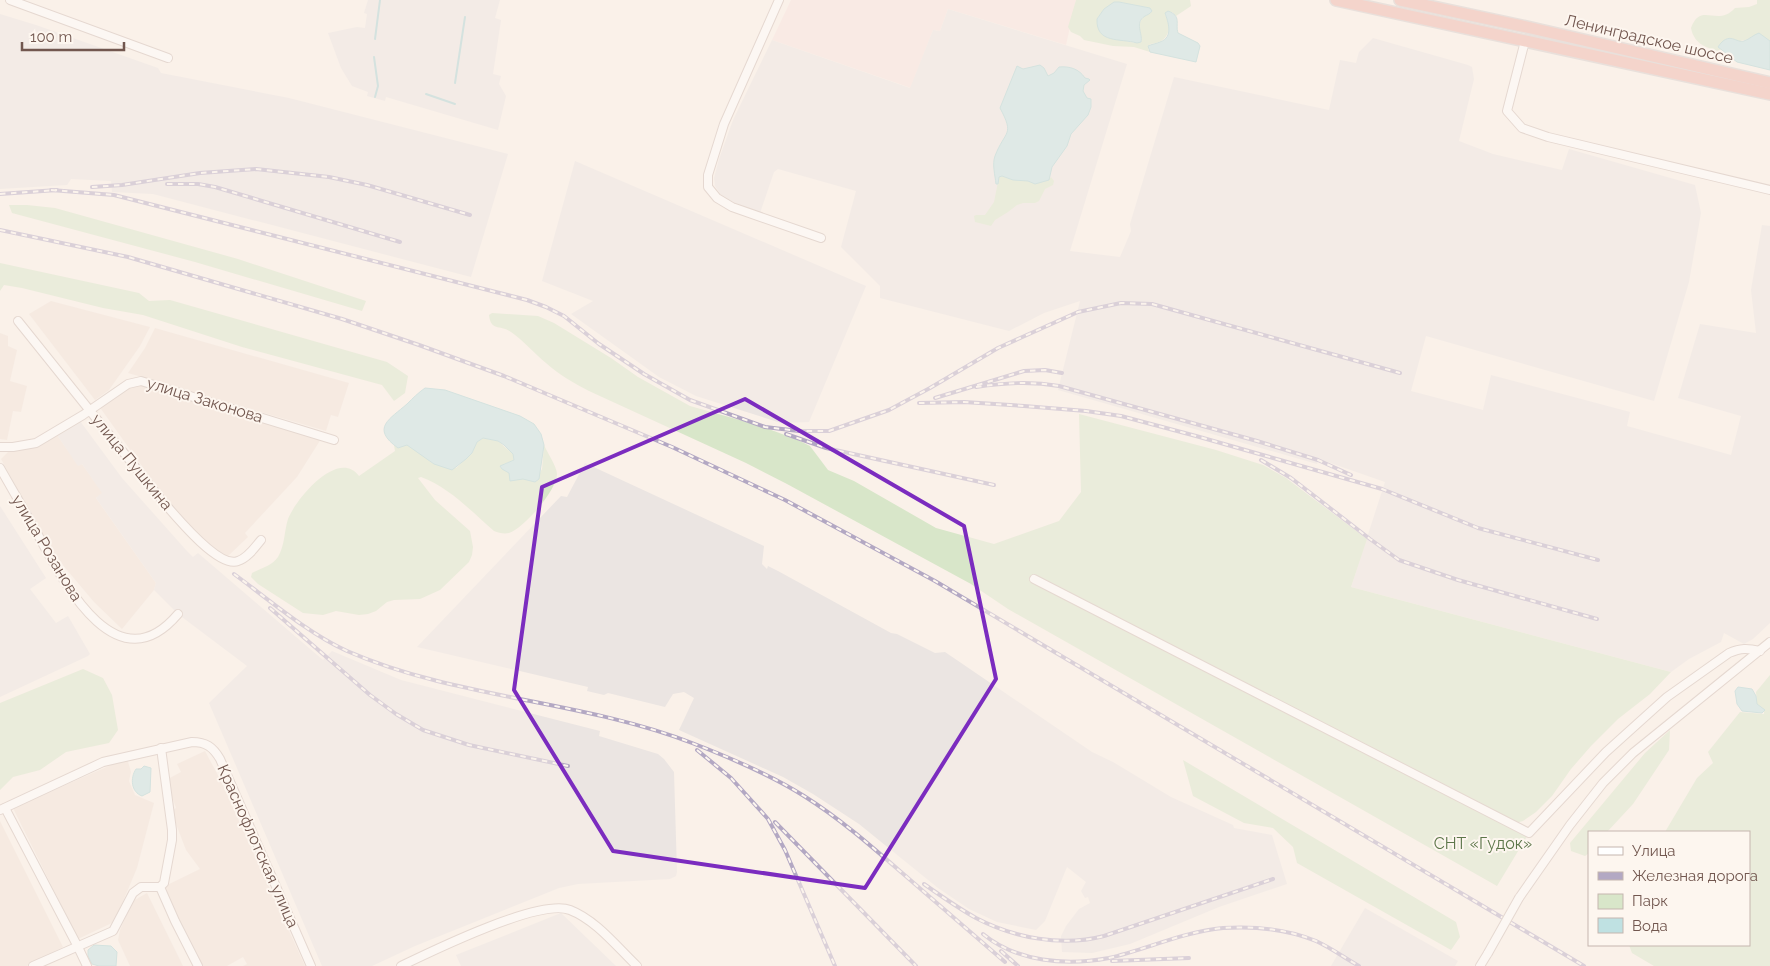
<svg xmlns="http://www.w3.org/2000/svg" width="1770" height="966" font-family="Raleway,sans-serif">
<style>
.residential{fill:#f1e3d8}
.commercial{fill:#f9e3de}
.industrial{fill:#ebe5e2}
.green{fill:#d8e6c9;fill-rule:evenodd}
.water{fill:#bfe1e2;stroke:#a7d1d2}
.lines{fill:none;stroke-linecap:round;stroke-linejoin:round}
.stream{stroke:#a7d1d2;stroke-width:2}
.minor-casing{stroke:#cdbbb3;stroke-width:10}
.highway-casing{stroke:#d5cdca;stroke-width:14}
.minor{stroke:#fff;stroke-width:8}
.highway{stroke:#edb1a7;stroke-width:11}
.rail-casing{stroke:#b3a8c3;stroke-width:4}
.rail{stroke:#fdf6ef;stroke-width:2;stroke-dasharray:5.5;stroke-linecap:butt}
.minor-bridge-casing{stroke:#cdbbb3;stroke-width:10;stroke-linecap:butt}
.minor-bridge{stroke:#fff;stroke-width:8}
.marked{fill:none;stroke:#7b2cbf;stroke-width:4;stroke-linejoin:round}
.labels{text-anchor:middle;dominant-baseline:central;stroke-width:4;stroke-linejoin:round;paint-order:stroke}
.street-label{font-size:16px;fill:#72574f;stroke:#fdf6ef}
.park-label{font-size:16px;fill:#5c7649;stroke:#fdf6ef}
</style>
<rect width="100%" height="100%" fill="#faf1e9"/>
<g class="residential">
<polygon points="51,301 150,327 140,346 109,390 95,400 29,314"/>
<polygon points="155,328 349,383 338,417 331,415 326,431 128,373 145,348"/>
<polygon points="0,333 8,336 8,346 17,350 10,381 27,386 21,412 13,411 7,440 0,439"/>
<polygon points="135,383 321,439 297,477 245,533 248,537 227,557 213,550 186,524 154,483 96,402"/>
<polygon points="57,435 78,465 82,464 103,493 96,498 156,583 154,590 122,629 94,602 62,564 45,540 1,459 9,451 36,446"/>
<polygon points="205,751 220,779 305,966 243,966 247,964 243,957 227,966 202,966 177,920 165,886 200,869 186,850 171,811 176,808 166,780 181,772 177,764"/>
<polygon points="127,758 131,772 129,781 135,795 154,803 137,868 116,918 112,923 78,939 13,808"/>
<polygon points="0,821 63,947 27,966 0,966"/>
<polygon points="147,893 183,966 130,966 118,940 120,930 133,901"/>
</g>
<polygon class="commercial" points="791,0 1076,0 1066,45 948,9 940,31 933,30 911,88 772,40"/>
<g class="industrial">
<polygon points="368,0 500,0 495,18 501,20 493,74 501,76 499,84 506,96 498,130 386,97 385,101 367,96 368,92 352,86 341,68 328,33 357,27 365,28 367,14 364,13"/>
<polygon points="948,9 1127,64 1070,251 1120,257 1131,231 1130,224 1174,77 1329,110 1340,60 1356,63 1359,52 1373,38 1468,65 1472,67 1474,79 1459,141 1493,154 1562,170 1569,149 1695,185 1701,213 1689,282 1654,401 1426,336 1411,391 1483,410 1491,375 1630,412 1627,426 1731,455 1741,416 1678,398 1700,324 1756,333 1751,290 1762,225 1770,226 1770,623 1753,639 1744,644 1724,633 1721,642 1689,659 1671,672 1351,587 1385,482 1319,459 1317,464 1058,390 1080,301 1044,313 1009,331 880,298 880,286 841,247 856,191 778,169 774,172 760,213 724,198 721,195 715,186 714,178 719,159 733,120 772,40 910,88 933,30 940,31"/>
<polygon points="0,14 36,25 158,68 161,73 289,98 508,154 471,277 153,194 112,192 111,181 71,179 67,185 0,189"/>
<polygon points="575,161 866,286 809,422 781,423 696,396 659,377 571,314 593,301 542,281"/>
<polygon points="80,421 122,478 186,550 193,557 198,553 323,660 332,651 401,680 600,731 599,736 658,754 664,759 674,772 677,872 676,876 670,879 578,884 559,888 415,946 372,966 322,966 209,703 247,666 178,614 154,590 156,583 96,498 102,493 82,464 78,466 57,435"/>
<polygon points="585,463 764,546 762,564 767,569 768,566 778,571 891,633 897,634 935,653 945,652 1092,752 1113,762 1171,797 1233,825 1234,828 1272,835 1287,884 1219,907 1130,944 1092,953 1062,952 1061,936 1066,926 1079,909 1090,903 1088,897 1085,898 1081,891 1086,882 1067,867 1045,921 1036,930 997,922 969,909 938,888 859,824 813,794 783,777 679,730 694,698 684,692 673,694 665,707 608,693 604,695 587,691 588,687 417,647 561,496 567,497"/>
<polygon points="0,506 46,578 30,589 56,623 68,616 90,654 88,656 0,697"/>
<polygon points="1365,908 1458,961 1455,966 1331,966"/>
<polygon points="561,913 616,966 461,966 456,955"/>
</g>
<g class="green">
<path d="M1076,0h114l1,6 -15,10 -4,-4 -7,3 5,7c-1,14 -6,21 -20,22l-2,5 2,3 -16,-5 -21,-1 -29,-6 -4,-4 -9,-4 -3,-5zM1119,2l31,6c-4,6 -12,13 -11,22 0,5 3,6 2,12 -18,4 -32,-13 -44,-23l7,-10z"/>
<path d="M1757,0h13v41c-16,-7 -35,2 -52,6l3,2 -3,2c-14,-4 -24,-8 -27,-23 10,-27 26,0 44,-20l14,-1 8,-3z"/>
<polygon points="1002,176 1013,180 1028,181 1035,184 1049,180 1051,177 1054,181 1053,185 1045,189 1039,201 1035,203 1023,203 1017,205 1008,212 995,220 991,226 975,222 974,216 976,215 985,215 994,202 999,177"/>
<polygon points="9,205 27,205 55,208 238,259 366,301 362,311 195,262 12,213"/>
<polygon points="0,263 139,293 149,301 170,300 387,362 408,376 405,393 394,401 382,385 242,347 143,315 103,308 22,288 4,285 0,291"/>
<path d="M492,313l46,3 16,7 57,35 27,19 52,29 71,20 37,14 12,6 18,24 26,11 82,47 58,16 65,-23 22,-29 -2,-78 137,36 47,15 23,13 81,61 -16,48 320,85 -21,22 -32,25 -27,27 -20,23 -19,27 -16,16 -13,9 -11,3 17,9 -32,53 -489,-277 -37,-25 -184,-100 -41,-21 -157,-72c-15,-8 -30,-16 -43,-28 -12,-10 -22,-22 -35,-31 -11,-8 -20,0 -22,-17z"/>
<path d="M483,438l15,3 15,13 1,6 -10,4 5,9 26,9 7,-13 2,-24c3,7 13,22 13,29 0,16 -33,54 -48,59 -5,1 -10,0 -15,-2 -22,-19 -45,-44 -73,-54l-3,1 17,22 35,31 3,16 -1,8 -3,7 -29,28 -20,9 -26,1 -7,2 -11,9 -8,3 -9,1 -23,-4 -13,4 -20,-2 -45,-29 -7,-7 1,-4c9,-5 20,-7 26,-16 7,-12 6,-25 10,-38 8,-20 50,-71 71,-43l36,-25 -1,-6 4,3 9,-4 27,20 22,4 16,-15 5,-11z"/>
<polygon points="83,669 103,678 112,695 118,730 109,743 66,752 40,770 13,777 0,790 0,703"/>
<polygon points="1770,675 1770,966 1654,966 1632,953 1629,945 1749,945 1749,832 1665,832 1697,778 1713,763 1708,752 1740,712 1764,714 1764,710 1757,704 1756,692"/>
<polygon points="1670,730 1669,750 1633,804 1607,832 1589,832 1589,853 1585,856 1571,851 1570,843 1645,753"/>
<polygon points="1183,760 1456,922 1460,937 1451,950 1297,863 1293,847 1273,828 1244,823 1193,796"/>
</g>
<g class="water">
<path d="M1114,2h5l31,6 2,3c-2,3 -5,4 -7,5 -11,7 -2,17 -4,26l-4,1c-17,-5 -41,1 -40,-24l7,-10z"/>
<path d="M1168,11c14,5 7,13 10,22l20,10 2,3 -4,16 -46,-10 -2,-6c4,-2 8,-2 12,-4 14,-5 8,-20 5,-29z"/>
<path d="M1759,33l11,8v29l-33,-8 -19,-15c11,-17 19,-3 26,-6 6,-2 9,-6 15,-8z"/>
<path d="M1040,65l4,3 4,8 6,-3 5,-6c11,-1 20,2 26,11l4,1 1,1 -6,5 -1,6 4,7 4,1v8l-3,8 -17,19 -4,12 -15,21 -3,13 -14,4 -7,-3 -15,-1 -11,-4 -3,1 -1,7h-2c-1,-9 -4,-20 -1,-28 10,-26 20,-20 5,-48l17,-42 6,3z"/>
<path d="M425,388l20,2 75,26 14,8 7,10 3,11 -5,34 -4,3 -12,-3 -13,2 -1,-8 -7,-4 -2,-3 14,-6 -1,-6 -9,-9 -6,-4 -15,-3 -6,4 -5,11 -6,6 -14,11 -18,-6 -27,-19 -9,3c-28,-20 -8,-29 9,-44 6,-6 11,-11 18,-16z"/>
<polygon points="1738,687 1752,689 1756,696 1757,704 1765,710 1762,713 1742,711 1737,704 1735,691"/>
<path d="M144,766l7,2 -1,24 -8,4c-11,-4 -12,-18 -6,-27h5z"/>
<polygon points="94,945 111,946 117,952 116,966 99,966 92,964 88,956 88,950"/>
</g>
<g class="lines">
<g class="stream">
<polyline points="375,39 380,0"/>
<polyline points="374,57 378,86 375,97"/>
<polyline points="455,83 465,17"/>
<polyline points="426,94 455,104"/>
</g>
<defs>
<g id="minor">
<polyline points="10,0 168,58"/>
<polyline points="779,0 724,124 708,175 708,187 717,198 732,207 821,238"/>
<polyline points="1525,41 1507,111 1522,128 1548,137 1770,190"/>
<path d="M18,321l142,177c13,15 58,71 78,63 10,-3 17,-14 23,-21"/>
<polyline points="0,447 13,447 36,443 83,415 128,384 141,381 334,440"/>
<path d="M0,468c13,23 26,45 38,67 26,48 79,151 140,79"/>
<path d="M1034,579l495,254 77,-81 61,-55 62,-44c12,-5 18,-5 31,-2"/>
<polyline points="161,748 172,830 172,840 164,883 160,887 175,921 198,966"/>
<polyline points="5,808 78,947 87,966"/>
<path d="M0,810l103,-48 89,-20c14,0 21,5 28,17l91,207"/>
<polyline points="1519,898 1570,825 1603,783 1633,753 1770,642"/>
<polyline points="33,966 113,931 133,893 141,887 160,887"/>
<path d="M401,966c31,-15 139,-68 169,-56 26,10 47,37 67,56"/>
<polyline points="1480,966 1488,953"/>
</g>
<g id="highway">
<polyline points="1336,0 1770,94"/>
<polyline points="1400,0 1522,26 1770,83"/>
</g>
</defs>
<use href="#minor" class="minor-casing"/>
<use href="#highway" class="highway-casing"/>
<use href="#minor" class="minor"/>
<use href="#highway" class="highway"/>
<defs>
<g id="rail">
<polyline points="167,184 198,184 215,187 400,242"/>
<polyline points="92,187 122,185 200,173 256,169 329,177 367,185 470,215"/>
<polyline points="51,190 114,195 527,300 546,307 564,316 599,344 644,374 690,400 765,427 799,431 829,431 889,410 930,388 998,348 1078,312 1121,303 1152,304 1400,373"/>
<polyline points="0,194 57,190"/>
<polyline points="0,230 128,257 342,319 419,345 504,376 672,447 785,500 935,581 1584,966"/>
<path d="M976,387c28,-4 54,-6 83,-1l198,55 61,19 33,15"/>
<polyline points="935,398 1024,371 1045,370 1062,373"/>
<polyline points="919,403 964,402 1024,406 1086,411 1121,416 1196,436 1382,489 1478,528 1598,560"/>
<polyline points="786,434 826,448 994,485"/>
<polyline points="1261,460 1291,478 1370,539 1399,560 1458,580 1597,619"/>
<path d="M234,574c34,25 75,60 113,77 110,48 234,49 345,92 39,15 77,31 112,53 35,22 66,49 97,76 35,30 69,60 104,90"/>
<polyline points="270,608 370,695 396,714 423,730 469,745 568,766"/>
<polyline points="697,750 731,778 768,819 785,850 835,966"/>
<polyline points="775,822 916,966"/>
<path d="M924,884c17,12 34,24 52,34 38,20 86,29 128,18l169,-57"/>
<path d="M983,934c34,28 83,32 126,24 38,-9 74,-26 114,-30 31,-2 64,1 93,13 15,7 29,17 43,25"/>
<polyline points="1001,951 1018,966"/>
<polyline points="1112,961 1189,958"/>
</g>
</defs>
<use href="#rail" class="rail-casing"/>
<use href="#rail" class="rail"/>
<defs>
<polyline id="minor-bridge" points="1488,953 1519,898"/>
</defs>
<use href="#minor-bridge" class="minor-bridge-casing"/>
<use href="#minor-bridge" class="minor-bridge"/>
</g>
<path d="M0 0H1770V966H0ZM745,399l219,127 32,153 -131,209 -252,-37 -99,-161 28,-203z" fill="#faf1e9" fill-opacity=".55" fill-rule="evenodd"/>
<path class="marked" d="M745,399l219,127 32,153 -131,209 -252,-37 -99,-161 28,-203z"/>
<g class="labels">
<g class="street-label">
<text transform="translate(1649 39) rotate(13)">Ленинградское шоссе</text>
<text transform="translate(205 400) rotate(17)">улица Законова</text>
<text transform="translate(132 462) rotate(51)">улица Пушкина</text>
<text transform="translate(47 548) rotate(59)">улица Розанова</text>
<text transform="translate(258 846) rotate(66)">Краснофлотская улица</text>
</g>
<g class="park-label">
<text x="1483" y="843">СНТ «Гудок»</text>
</g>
</g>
<rect x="1588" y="831" width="162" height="115" fill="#fdf6ef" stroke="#c5b6af"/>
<rect x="1598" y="847" width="25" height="8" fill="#ffffff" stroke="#c5b6af"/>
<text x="1632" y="856" font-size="15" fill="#72574f">Улица</text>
<rect x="1598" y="872" width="25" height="8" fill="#b3a8c3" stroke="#c5b6af"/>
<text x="1632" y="881" font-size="15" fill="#72574f">Железная дорога</text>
<rect x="1598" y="894" width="25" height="15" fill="#d8e6c9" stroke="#c5b6af"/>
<text x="1632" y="906" font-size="15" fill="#72574f">Парк</text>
<rect x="1598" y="918" width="25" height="15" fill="#bfe1e2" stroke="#c5b6af"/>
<text x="1632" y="931" font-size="15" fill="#72574f">Вода</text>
<path d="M22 42v8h102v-8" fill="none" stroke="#72574f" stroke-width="2.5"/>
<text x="30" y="42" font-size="15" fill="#72574f" stroke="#fdf6ef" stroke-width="4" paint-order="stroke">100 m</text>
</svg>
